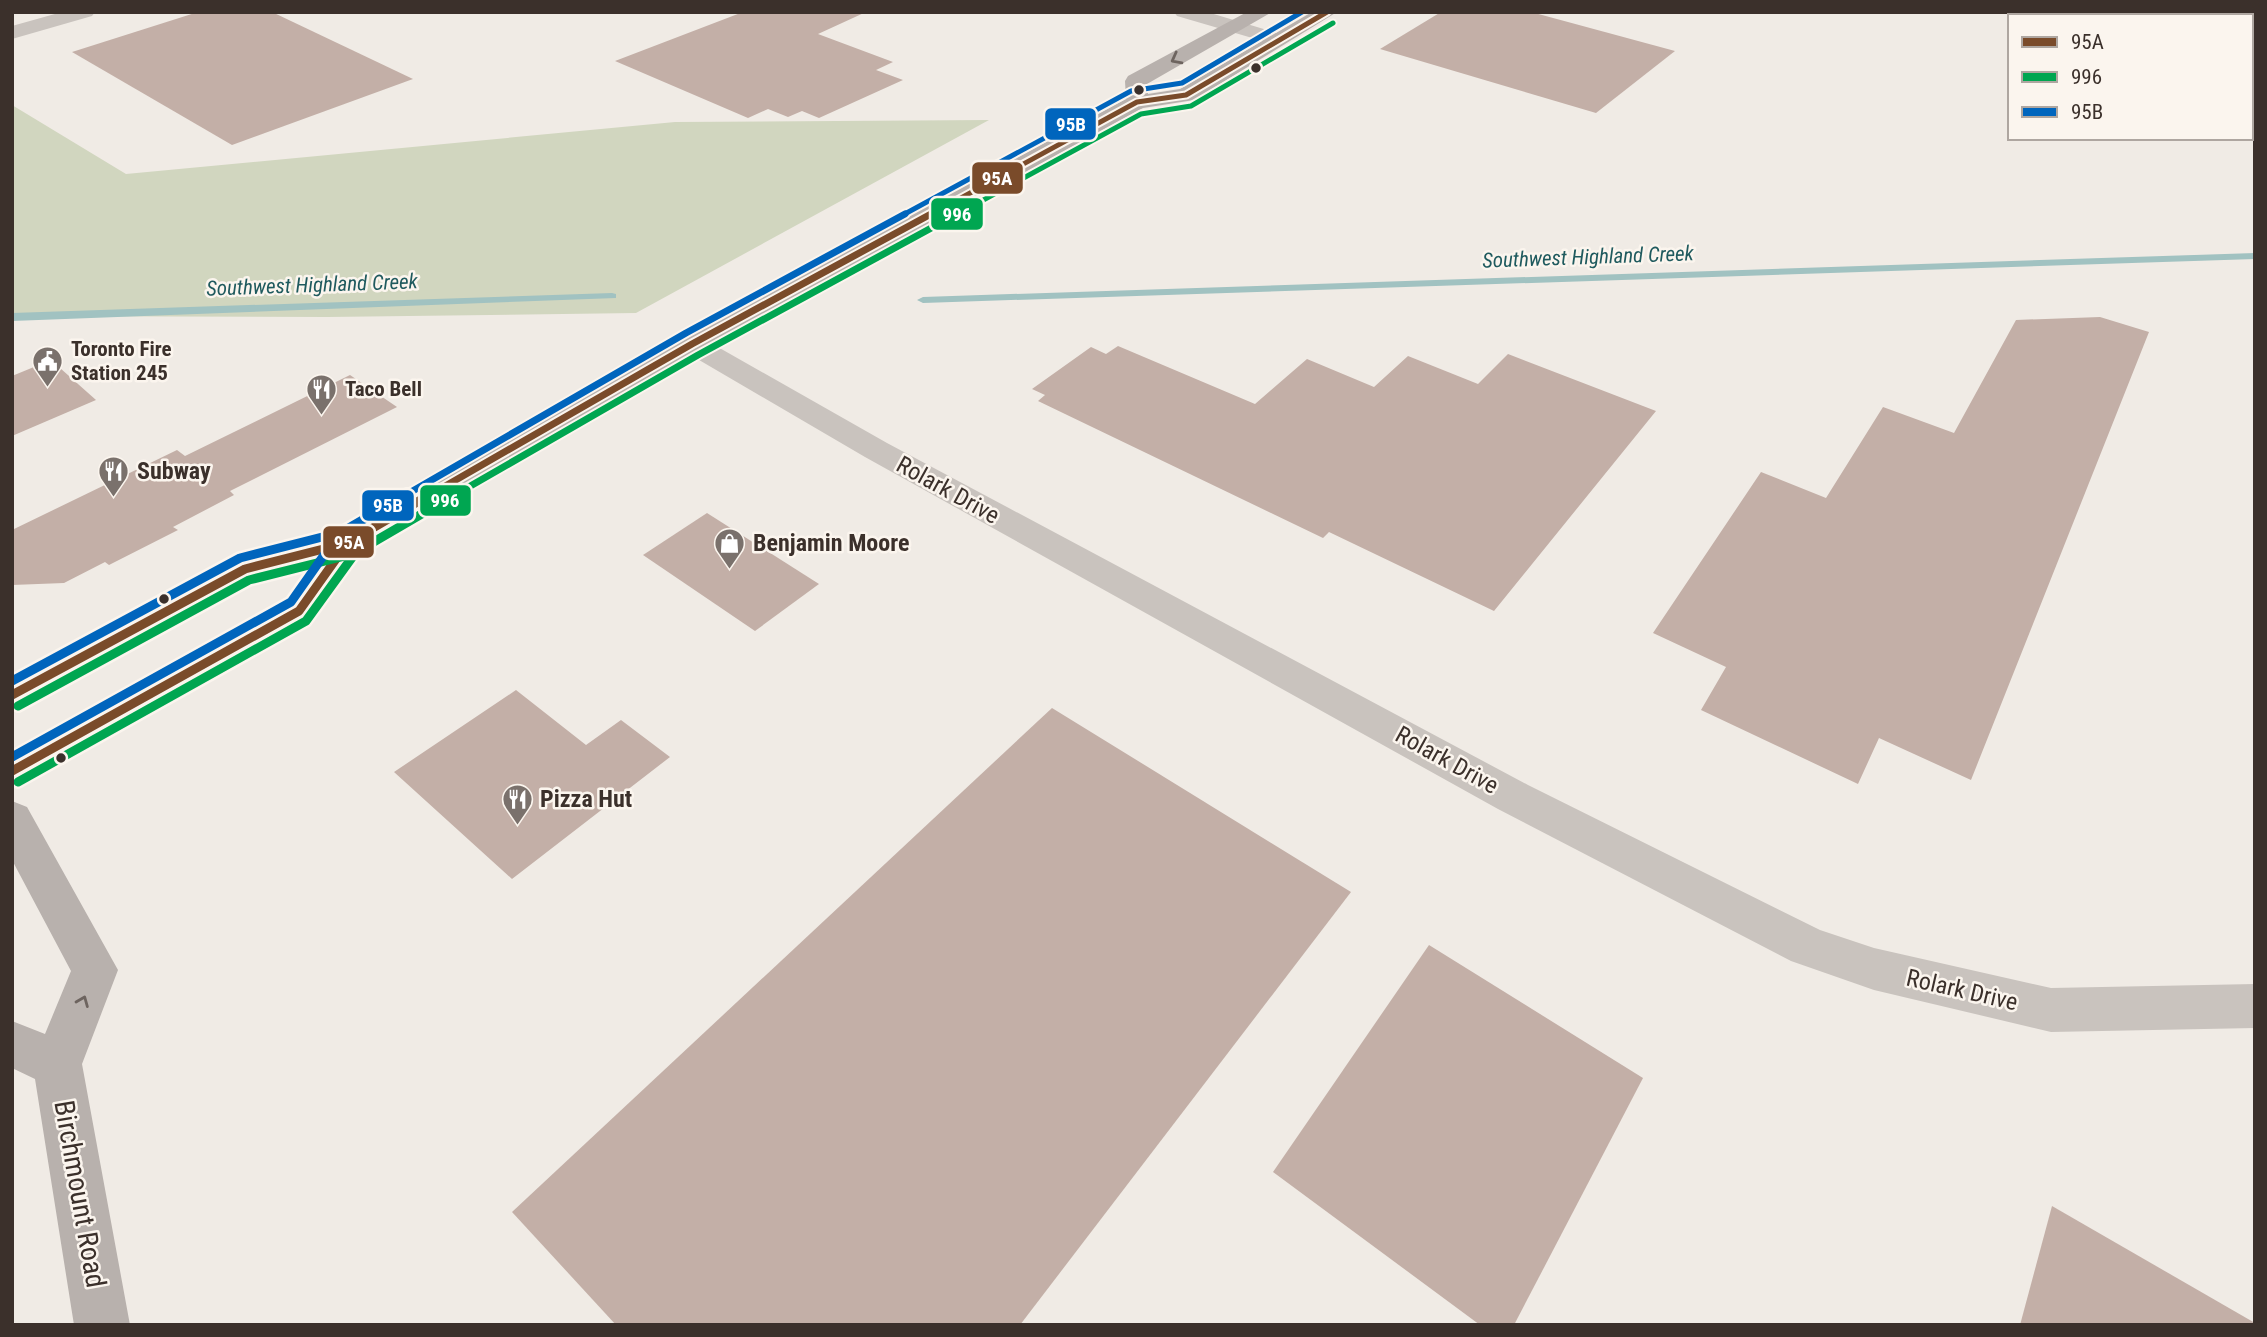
<svg xmlns="http://www.w3.org/2000/svg" width="2267" height="1337" font-family="'Roboto Condensed',sans-serif">
<style>
.green{fill:#d1d6bf}
.lines{fill:none;stroke-linecap:round;stroke-linejoin:round}
.stream{fill:#a1c2c1;fill-rule:evenodd}
.building{fill:#c3afa7}
.minor{fill:#c9c3be;fill-rule:evenodd}
.major{fill:#b8b1ad;fill-rule:evenodd}
.bus-1-far2-casing{stroke:#fbf5ee;stroke-width:9}
.bus-1-far1-casing{stroke:#fbf5ee;stroke-width:11}
.bus-1-casing{stroke:#fbf5ee;stroke-width:14}
.bus-2-far2-casing{stroke:#fbf5ee;stroke-width:9}
.bus-2-far1-casing{stroke:#fbf5ee;stroke-width:11}
.bus-2-casing{stroke:#fbf5ee;stroke-width:14}
.bus-3-far2-casing{stroke:#fbf5ee;stroke-width:9}
.bus-3-far1-casing{stroke:#fbf5ee;stroke-width:11}
.bus-3-casing{stroke:#fbf5ee;stroke-width:14}
.bus-1-far2{stroke:#7a4b2a;stroke-width:5}
.bus-1-far1{stroke:#7a4b2a;stroke-width:7}
.bus-1{stroke:#7a4b2a;stroke-width:9}
.bus-2-far2{stroke:#00a651;stroke-width:5}
.bus-2-far1{stroke:#00a651;stroke-width:7}
.bus-2{stroke:#00a651;stroke-width:9}
.bus-3-far2{stroke:#0065bd;stroke-width:5}
.bus-3-far1{stroke:#0065bd;stroke-width:7}
.bus-3{stroke:#0065bd;stroke-width:9}
.oneway{stroke:#6d645f}
.bus-dot{fill:#3b302b;stroke:#fbf5ee;stroke-width:2.5}
.labels{text-anchor:middle;dominant-baseline:central;stroke-width:5;stroke-linejoin:round;paint-order:stroke}
.far-water-label{font-size:21px;font-style:italic;fill:#1f5a5e;stroke:#fbf5ee}
.far-poi-label{font-size:21px;font-weight:bold;fill:#3b302b;stroke:#fbf5ee;text-anchor:start}
.poi-label{font-size:24px;font-weight:bold;fill:#3b302b;stroke:#fbf5ee;text-anchor:start}
.street-label{font-size:24px;fill:#3b302b;stroke:#fbf5ee}
.near-street-label{font-size:28px;fill:#3b302b;stroke:#fbf5ee}
.line-badge{stroke:#fbf5ee;stroke-width:2.5}
.badge-label{font-size:19px;text-anchor:middle;font-weight:bold;fill:#fff}
</style>
<rect width="100%" height="100%" fill="#f0ebe5"/>
<polygon class="green" points="12,105 126,174 675,122 989,120 636,313 327,317 12,316"/>
<g class="lines">
<g class="stream">
<polygon points="2255,253 2255,259 923,303 917,300 923,297"/>
<polygon points="612,293 616,294 616,298 12,321 12,313"/>
</g>
</g>
<g class="building">
<polygon points="198,12 272,12 413,79 232,145 72,52"/>
<polygon points="743,12 866,12 818,34 893,62 876,70 903,80 819,118 802,111 788,117 768,109 748,118 615,61"/>
<polygon points="1441,12 1531,12 1675,51 1596,113 1380,49"/>
<polygon points="2100,317 2149,332 1971,780 1879,738 1858,784 1701,710 1726,667 1653,633 1761,472 1826,498 1883,407 1954,433 2016,320"/>
<polygon points="1118,346 1255,404 1307,359 1374,387 1408,356 1478,384 1508,354 1656,411 1494,611 1329,532 1323,538 1038,401 1045,395 1032,389 1091,347 1106,354"/>
<polygon points="51,360 96,400 12,436 12,376"/>
<polygon points="350,375 397,407 230,491 234,495 173,527 178,530 109,565 105,562 64,583 12,585 12,530 177,450 185,456"/>
<polygon points="707,513 819,584 755,631 643,555"/>
<polygon points="516,690 586,745 621,720 670,757 512,879 394,772"/>
<polygon points="1052,708 1351,892 1020,1325 616,1325 512,1212"/>
<polygon points="1429,945 1643,1078 1514,1325 1480,1325 1273,1172"/>
<polygon points="2052,1206 2255,1323 2255,1325 2020,1325"/>
</g>
<g class="lines">
<g class="minor">
<polygon points="62,12 95,12 92,16 12,39 12,26"/>
<polygon points="1174,12 1207,12 1287,36 1290,40 1280,46 1177,16"/>
<polygon points="692,335 702,338 887,443 1528,785 1820,930 1874,948 2051,988 2255,984 2255,1028 2051,1032 1874,990 1791,961 1498,809 865,457 682,350 677,344 682,338"/>
</g>
<g class="major">
<polygon points="1247,12 1272,12 1147,84 1148,94 1180,89 1312,12 1337,12 1194,100 1143,108 702,350 359,551 312,620 27,783 12,787 12,751 286,602 314,563 257,578 26,706 12,710 12,677 232,560 336,534 682,338 1126,99 1125,81 1128,76"/>
<polygon points="12,801 27,807 118,970 82,1064 130,1325 74,1325 35,1079 12,1068 12,1021 45,1034 71,971 12,860"/>
</g>
<defs>
<polyline id="bus-1-far2" points="928,216 1137,102 1186,95 1327,12"/>
<polyline id="bus-1-far1" points="428,496 692,344 931,214"/>
<g id="bus-1">
<polyline points="12,695 245,569 347,543 431,494"/>
<polyline points="12,771 299,611 346,545"/>
</g>
<polyline id="bus-2-far2" points="954,216 1141,114 1191,106 1333,23"/>
<polyline id="bus-2-far1" points="453,496 698,355 957,214"/>
<g id="bus-2">
<polyline points="18,706 249,580 353,554 456,494"/>
<polyline points="18,782 306,621 356,552"/>
</g>
<polyline id="bus-3-far2" points="901,216 1131,91 1182,83 1302,12"/>
<polyline id="bus-3-far1" points="404,496 686,333 905,214"/>
<g id="bus-3">
<polyline points="12,681 240,558 342,532 407,494"/>
<polyline points="12,757 291,602 336,538"/>
</g>
</defs>
<use href="#bus-1-far2" class="bus-1-far2-casing"/>
<use href="#bus-1-far1" class="bus-1-far1-casing"/>
<use href="#bus-1" class="bus-1-casing"/>
<use href="#bus-2-far2" class="bus-2-far2-casing"/>
<use href="#bus-2-far1" class="bus-2-far1-casing"/>
<use href="#bus-2" class="bus-2-casing"/>
<use href="#bus-3-far2" class="bus-3-far2-casing"/>
<use href="#bus-3-far1" class="bus-3-far1-casing"/>
<use href="#bus-3" class="bus-3-casing"/>
<use href="#bus-1-far2" class="bus-1-far2"/>
<use href="#bus-1-far1" class="bus-1-far1"/>
<use href="#bus-1" class="bus-1"/>
<use href="#bus-2-far2" class="bus-2-far2"/>
<use href="#bus-2-far1" class="bus-2-far1"/>
<use href="#bus-2" class="bus-2"/>
<use href="#bus-3-far2" class="bus-3-far2"/>
<use href="#bus-3-far1" class="bus-3-far1"/>
<use href="#bus-3" class="bus-3"/>
</g>
<defs><path id="oneway-chevron" d="M-2-3.5L2.5 0L-2 3.5" fill="none" stroke-width="1.6" stroke-linecap="round" stroke-linejoin="round" transform="scale(1.75)"/></defs>
<g class="oneway">
<use href="#oneway-chevron" transform="translate(1176 59) rotate(152)"/>
<use href="#oneway-chevron" transform="translate(83 1001) rotate(-68)"/>
</g>
<defs>
<symbol id="civic-pin" viewBox="-11 -11 22 30"><path d="M0 17L-7.5 6A9.5 9.5 0 1 1 7.5 6Z" fill="#7a716c" stroke="#fbf5ee"/><path d="M-.6-6.5H3V-4.5H.6V-3L4-1V1h2V6H-6V1h2V-1L-.6-3ZM-1.2 2.5V6h2.4V2.5Z" fill="#fff"/></symbol>
<symbol id="restaurant-pin" viewBox="-11 -11 22 30"><path d="M0 17L-7.5 6A9.5 9.5 0 1 1 7.5 6Z" fill="#7a716c" stroke="#fbf5ee"/><path d="M-5-6h1v4h1v-4h1v4h1v-4h1v5L-1.5 .5V6h-2V.5L-5-1ZM5-6V6H3V1.5H1.5Q1.5-4 5-6Z" fill="#fff"/></symbol>
<symbol id="shop-pin" viewBox="-11 -11 22 30"><path d="M0 17L-7.5 6A9.5 9.5 0 1 1 7.5 6Z" fill="#7a716c" stroke="#fbf5ee"/><path d="M-5-2.5h2.3a2.7 3.5 0 0 1 5.4 0H5L5.5 6h-11ZM-1.5-2.5h3a1.5 2.3 0 0 0-3 0Z" fill="#fff"/></symbol>
</defs>
<g fill-rule="evenodd">
<use href="#civic-pin" x="30" y="344" width="35" height="47"/>
<use href="#restaurant-pin" x="304" y="372" width="35" height="47"/>
<use href="#restaurant-pin" x="96" y="454" width="35" height="47"/>
<use href="#shop-pin" x="712" y="526" width="35" height="47"/>
<use href="#restaurant-pin" x="500" y="782" width="35" height="47"/>
</g>
<g class="bus-dot">
<circle cx="1256" cy="68" r="6"/>
<circle cx="1139" cy="90" r="6"/>
<circle cx="164" cy="599" r="6"/>
<circle cx="61" cy="758" r="6"/>
</g>
<g class="labels">
<g class="far-water-label">
<text transform="translate(1588 257) rotate(-2)">Southwest Highland Creek</text>
<text transform="translate(312 285) rotate(-2)">Southwest Highland Creek</text>
</g>
<g class="far-poi-label">
<text x="71" y="349">Toronto Fire<tspan x="71" dy="24">Station 245</tspan></text>
<text x="345" y="389">Taco Bell</text>
</g>
<g class="poi-label">
<text x="137" y="471">Subway</text>
<text x="753" y="543">Benjamin Moore</text>
<text x="540" y="799">Pizza Hut</text>
</g>
<g class="street-label">
<text transform="translate(948 490) rotate(29)">Rolark Drive</text>
<text transform="translate(1447 760) rotate(29)">Rolark Drive</text>
<text transform="translate(1962 990) rotate(13)">Rolark Drive</text>
</g>
<g class="near-street-label">
<text transform="translate(80 1194) rotate(80)">Birchmount Road</text>
</g>
</g>
<g class="line-badge">
<rect x="1044" y="107" width="53" height="34" rx="7" fill="#0065bd"/>
<rect x="971" y="161" width="53" height="34" rx="7" fill="#7a4b2a"/>
<rect x="930" y="197" width="54" height="34" rx="7" fill="#00a651"/>
<rect x="419" y="484" width="53" height="33" rx="7" fill="#00a651"/>
<rect x="361" y="489" width="54" height="33" rx="7" fill="#0065bd"/>
<rect x="322" y="525" width="53" height="34" rx="7" fill="#7a4b2a"/>
</g>
<g class="badge-label">
<text x="1071" y="131">95B</text>
<text x="997" y="185">95A</text>
<text x="957" y="221">996</text>
<text x="445" y="507">996</text>
<text x="388" y="512">95B</text>
<text x="349" y="549">95A</text>
</g>
<rect width="2267" height="1337" fill="none" stroke="#3b302b" stroke-width="28"/>
<rect x="2008" y="14" width="245" height="126" fill="#fbf5ee" stroke="#aea6a0" stroke-width="2"/>
<rect x="2022" y="37" width="35" height="10" fill="#7a4b2a" stroke="#aea6a0" stroke-width="2"/>
<text x="2071" y="49" font-size="21" fill="#3b302b">95A</text>
<rect x="2022" y="72" width="35" height="10" fill="#00a651" stroke="#aea6a0" stroke-width="2"/>
<text x="2071" y="84" font-size="21" fill="#3b302b">996</text>
<rect x="2022" y="107" width="35" height="10" fill="#0065bd" stroke="#aea6a0" stroke-width="2"/>
<text x="2071" y="119" font-size="21" fill="#3b302b">95B</text>
</svg>
